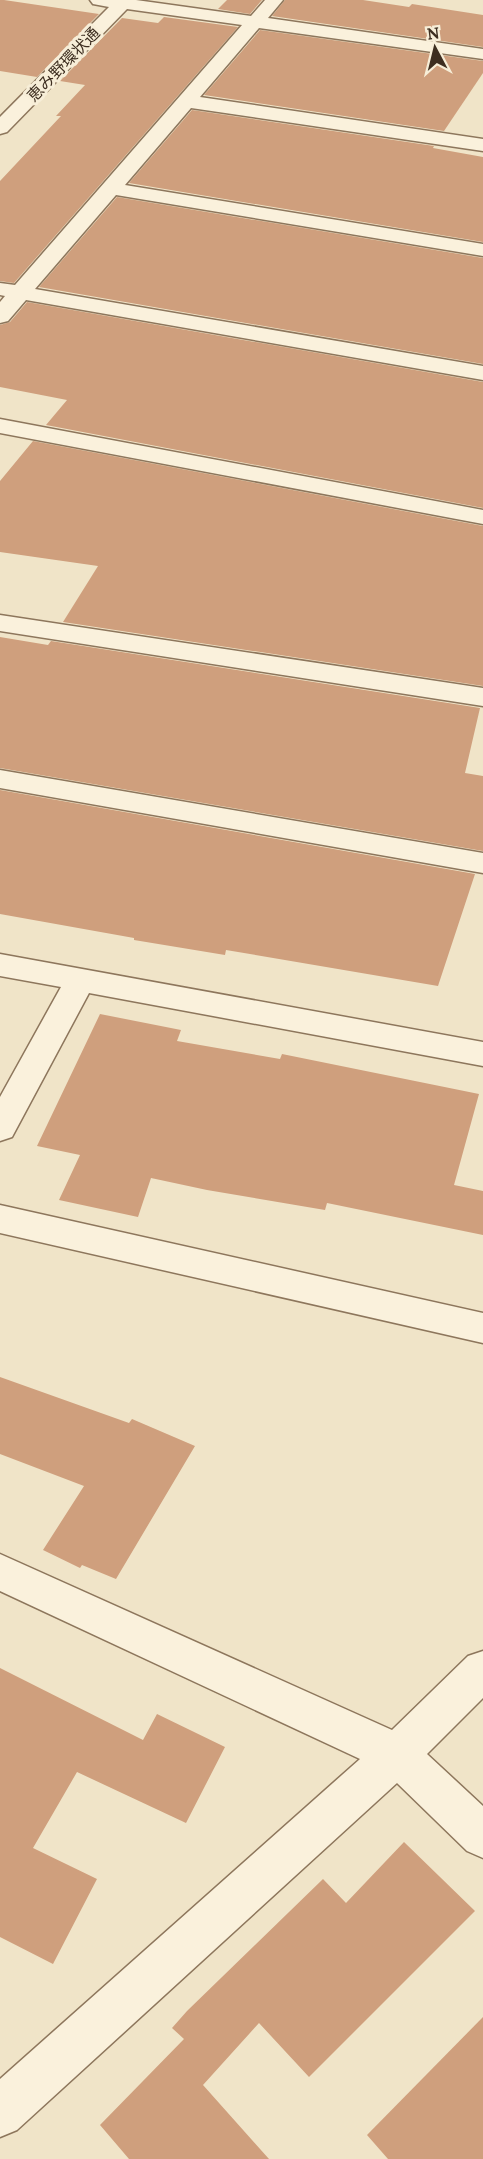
<svg xmlns="http://www.w3.org/2000/svg" width="483" height="2159" font-family="Lora,'Noto Sans JP',serif">
<style>
.building{fill:#cf9f7d}
.lines{fill:none;stroke-linecap:round;stroke-linejoin:round}
.minor-casing{stroke:#8d765c;stroke-width:3}
.minor{fill:#faf1dc;fill-rule:evenodd}
.labels{text-anchor:middle;dominant-baseline:central;stroke-width:6;stroke-linejoin:round;paint-order:stroke}
.far-street-label{font-size:16px;fill:#3d2e20;stroke:#f7eed8}
</style>
<rect width="100%" height="100%" fill="#f0e4c8"/>
<g class="building">
<polygon points="0,0 4,0 99,14 37,77 0,71"/>
<polygon points="227,0 262,0 250,14 218,9"/>
<polygon points="285,0 363,0 409,7 412,4 483,15 483,47 272,16"/>
<polygon points="164,17 238,27 14,283 0,281 0,181 61,116 56,116 85,85 60,81 122,18 158,23"/>
<polygon points="260,30 483,61 483,73 444,131 204,95"/>
<polygon points="192,110 434,146 433,148 483,157 483,242 129,183"/>
<polygon points="117,197 483,258 483,364 39,287"/>
<polygon points="27,302 483,382 483,508 46,425 67,400 0,387 0,325 10,322"/>
<polygon points="33,441 483,526 483,686 63,622 98,566 0,552 0,481"/>
<polygon points="0,637 48,645 51,641 480,708 465,773 483,776 483,851 0,768"/>
<polygon points="0,790 475,874 438,986 226,950 225,955 134,940 134,938 0,914"/>
<polygon points="100,1014 181,1030 177,1041 280,1059 282,1054 479,1094 454,1185 483,1191 483,1235 327,1203 325,1210 207,1190 151,1178 138,1217 59,1200 80,1155 37,1146"/>
<polygon points="0,1377 129,1423 132,1419 195,1446 116,1579 82,1565 80,1568 43,1550 84,1486 0,1454"/>
<polygon points="0,1668 143,1740 157,1714 225,1747 186,1823 77,1772 33,1848 97,1879 53,1964 0,1937"/>
<polygon points="404,1842 475,1911 309,2077 259,2023 203,2085 269,2159 129,2159 100,2125 184,2039 172,2028 187,2011 323,1879 346,1903"/>
<polygon points="483,2017 483,2159 388,2159 367,2135"/>
</g>
<g class="lines">
<defs>
<g id="minor">
<polygon points="90,0 136,0 251,16 265,0 283,0 268,18 483,49 483,59 259,28 200,97 483,139 483,151 191,108 125,185 483,244 483,256 116,195 35,289 483,366 483,380 26,300 8,321 0,323 0,302 5,296 0,295 0,283 15,285 242,25 127,9 7,132 0,134 0,117 109,7 93,4"/>
<polygon points="0,419 483,510 483,524 0,433"/>
<polygon points="0,615 483,688 483,706 0,631"/>
<polygon points="0,770 483,853 483,873 0,788"/>
<polygon points="0,954 483,1042 483,1066 89,993 12,1137 0,1141 0,1097 61,987 0,976"/>
<polygon points="0,1205 483,1313 483,1343 0,1233"/>
<polygon points="0,1554 392,1730 468,1656 483,1651 483,1698 427,1754 483,1806 483,1858 467,1851 397,1783 17,2130 0,2137 0,2079 360,1759 0,1591"/>
</g>
</defs>
<use href="#minor" class="minor-casing"/>
<use href="#minor" class="minor"/>
</g>
<g class="labels">
<g class="far-street-label">
<text transform="translate(63 64) rotate(-46)">恵み野環状通</text>
</g>
</g>
<g transform="translate(435 48) rotate(353)" stroke="#f7eed8" stroke-width="4.5" paint-order="stroke">
<path d="M0-4.5L10 22L0 15L-10 22Z" fill="#3d2e20"/>
<text y="-9" font-size="16" font-weight="bold" text-anchor="middle" fill="#3d2e20">N</text>
</g>
</svg>
